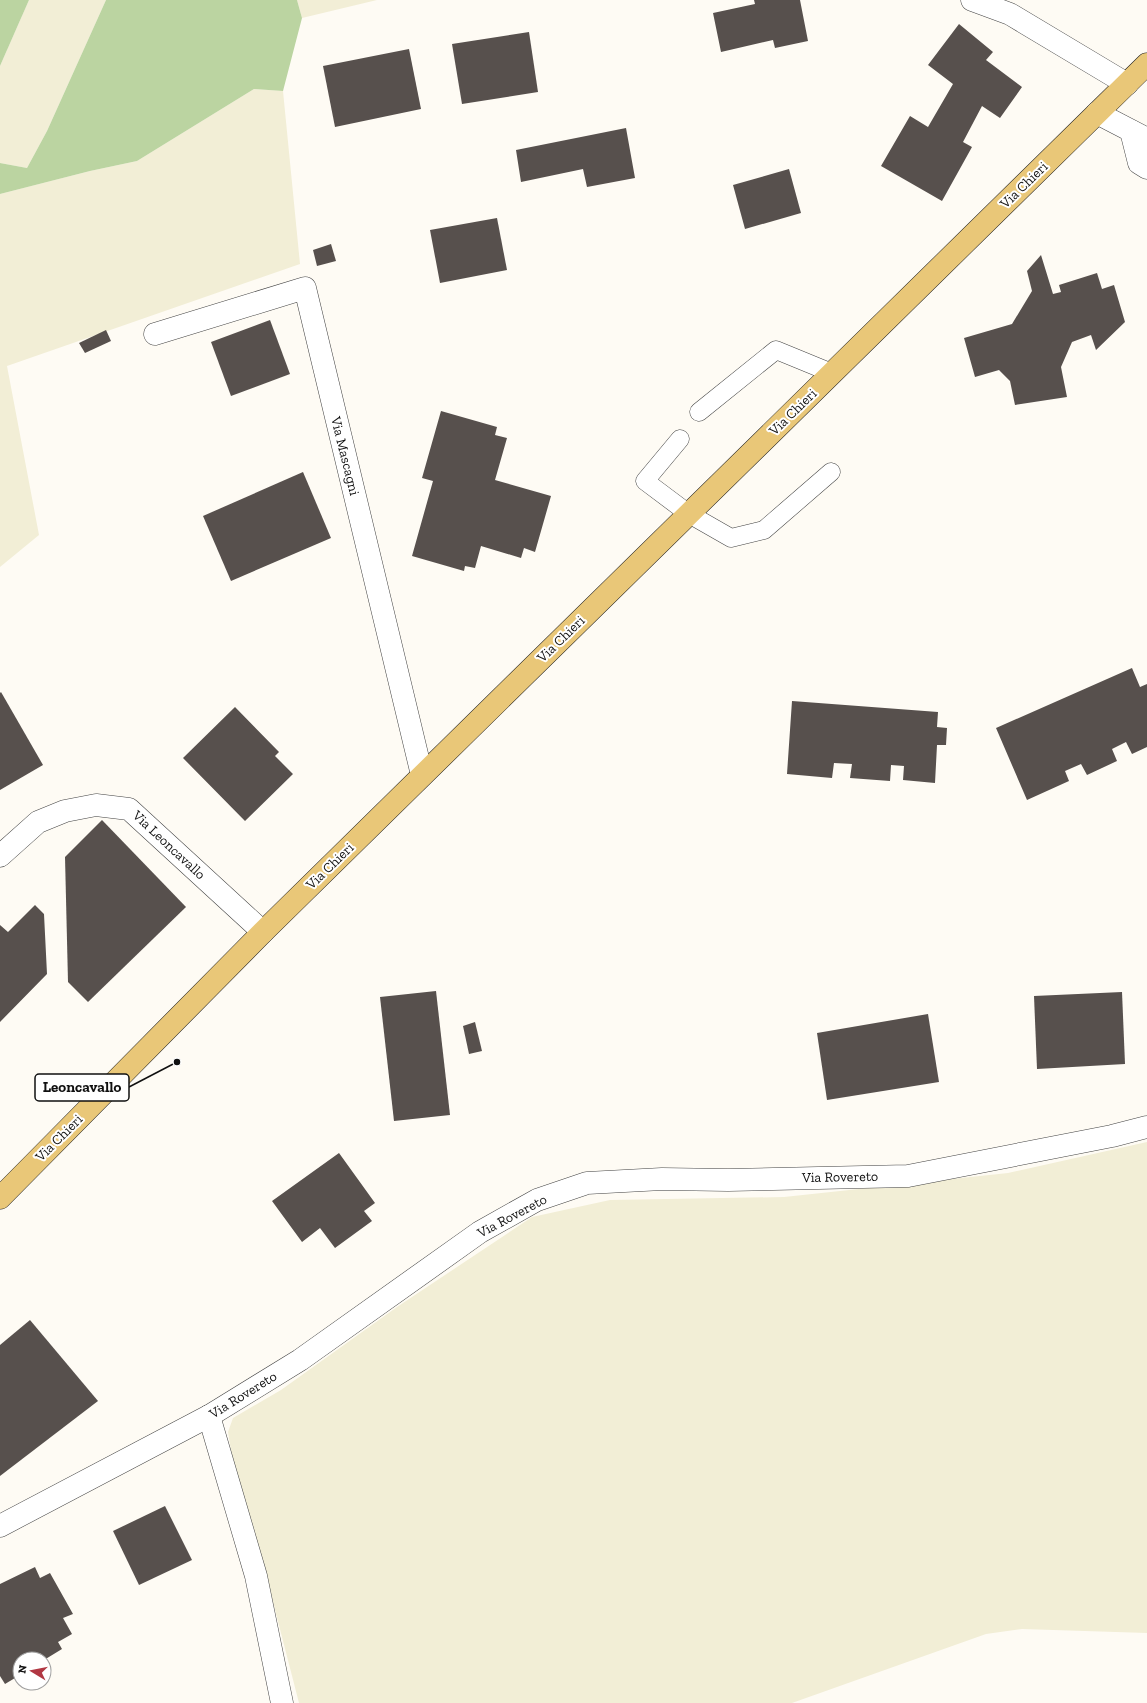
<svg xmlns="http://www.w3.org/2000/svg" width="1147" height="1703" font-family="'Zilla Slab',serif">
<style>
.farmland{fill:#f2eed6}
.forest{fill:#bbd4a1}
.building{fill:#57504d}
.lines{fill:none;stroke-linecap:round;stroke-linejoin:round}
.lane-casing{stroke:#434343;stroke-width:19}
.street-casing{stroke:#434343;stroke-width:23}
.primary-casing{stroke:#212121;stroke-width:23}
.lane{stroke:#fff;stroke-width:18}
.street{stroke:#fff;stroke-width:22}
.primary{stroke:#e9c778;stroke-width:22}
.labels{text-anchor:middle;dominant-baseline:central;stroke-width:4;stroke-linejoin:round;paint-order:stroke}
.street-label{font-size:14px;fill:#101010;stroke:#fff}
.leader{fill:none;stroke:#101010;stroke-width:1.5}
.callout-dot{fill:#101010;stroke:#fff;stroke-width:1.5}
.callout{fill:#fff;stroke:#101010;stroke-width:1.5}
.callout-label{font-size:15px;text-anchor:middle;font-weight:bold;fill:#101010}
</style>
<rect width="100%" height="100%" fill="#fefbf4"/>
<g class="farmland">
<polygon points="29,0 106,0 47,131 27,168 0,163 0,66"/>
<polygon points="297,0 377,0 302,18"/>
<polygon points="254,89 283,91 300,264 7,366 39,535 0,567 0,194 90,171 137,161"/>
<polygon points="1147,1142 1147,1633 1022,1629 986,1634 792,1703 299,1703 273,1602 233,1463 228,1432 233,1418 281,1390 397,1307 532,1217 610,1200 784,1197 1008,1173"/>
</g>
<g class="forest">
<polygon points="0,0 29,0 0,66"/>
<polygon points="106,0 297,0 302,18 283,91 254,89 137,161 90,171 0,194 0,163 27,168 47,131"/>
</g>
<g class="building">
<polygon points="754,0 800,0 808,41 775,48 773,40 721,52 713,13 755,4"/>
<polygon points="959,24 993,52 986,60 1022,87 1000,118 982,106 963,142 972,147 942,201 881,166 910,116 928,127 953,84 928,65"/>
<polygon points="529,32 538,92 462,104 452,44"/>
<polygon points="409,49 421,109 335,127 323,66"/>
<polygon points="626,128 635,178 587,187 583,169 521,182 516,150"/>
<polygon points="789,169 801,213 745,229 733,185"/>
<polygon points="497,218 507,270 440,283 430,230"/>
<polygon points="331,244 336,261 317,266 313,250"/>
<polygon points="1041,255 1053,294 1061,292 1059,285 1097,273 1102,289 1114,285 1125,322 1096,350 1091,335 1072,342 1061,367 1067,397 1015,405 1010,381 999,370 975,377 964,338 1012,324 1032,291 1027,271"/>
<polygon points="270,320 290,374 231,396 211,342"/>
<polygon points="106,330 111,341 85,353 79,343"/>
<polygon points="441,411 497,427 495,435 507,438 495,480 551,496 535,552 524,548 521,558 481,546 475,568 465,566 464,571 412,556 433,481 422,478"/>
<polygon points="303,472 331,538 231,581 203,516"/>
<polygon points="1132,668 1140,687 1147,684 1147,747 1132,754 1126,742 1112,749 1117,761 1087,775 1081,764 1065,771 1069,781 1027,800 996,728"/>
<polygon points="1,692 43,765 0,790 0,693"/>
<polygon points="792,701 938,712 937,727 947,728 946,745 937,745 935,783 903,780 904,766 891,765 890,781 850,778 852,764 834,763 832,778 787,774"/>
<polygon points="235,707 279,752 275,756 293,774 245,821 183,758"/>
<polygon points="102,820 186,907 88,1002 68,982 65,857"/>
<polygon points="35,905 44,914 47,974 0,1022 0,925 8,932"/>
<polygon points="436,991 450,1115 394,1121 380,997"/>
<polygon points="1122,992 1125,1064 1037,1069 1034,996"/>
<polygon points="928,1014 939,1082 827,1100 817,1033"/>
<polygon points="475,1022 482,1051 469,1054 463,1026"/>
<polygon points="339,1153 375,1203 364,1211 372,1221 335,1248 320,1228 302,1242 272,1201"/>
<polygon points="30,1320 98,1401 0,1476 0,1345"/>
<polygon points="165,1506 192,1560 139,1585 113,1531"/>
<polygon points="35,1567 40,1578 50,1573 73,1614 63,1618 72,1634 58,1642 62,1649 44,1660 44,1659 20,1659 20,1675 5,1684 0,1676 0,1584"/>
</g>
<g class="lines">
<defs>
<g id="lane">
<polyline points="699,412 776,350 832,373"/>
<polyline points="680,439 645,481 689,514 731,538 764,530 831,472"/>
</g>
<g id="street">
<polyline points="972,0 1010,14 1127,84"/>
<polyline points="1097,113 1147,139"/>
<polyline points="1131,131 1139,163 1147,168"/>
<polyline points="155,334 305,288 422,775"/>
<polyline points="0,856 38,822 65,811 96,805 129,809 263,932"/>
<polyline points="209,1416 256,1576 282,1703"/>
<polyline points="0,1526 209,1416 300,1360 480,1232 537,1200 587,1183 662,1179 728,1180 908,1176 1112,1136 1147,1127"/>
</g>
<polyline id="primary" points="0,1198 263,932 1147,64"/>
</defs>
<use href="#lane" class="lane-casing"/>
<use href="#street" class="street-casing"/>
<use href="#primary" class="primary-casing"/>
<use href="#lane" class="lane"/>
<use href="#street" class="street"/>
<use href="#primary" class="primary"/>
</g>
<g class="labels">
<g class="street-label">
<text transform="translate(1024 185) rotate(-44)">Via Chieri</text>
<text transform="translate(793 412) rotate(-44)">Via Chieri</text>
<text transform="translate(345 456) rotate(76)">Via Mascagni</text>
<text transform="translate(561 639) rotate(-44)">Via Chieri</text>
<text transform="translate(169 845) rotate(43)">Via Leoncavallo</text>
<text transform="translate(330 866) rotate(-44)">Via Chieri</text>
<text transform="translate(59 1138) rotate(-45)">Via Chieri</text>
<text transform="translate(840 1177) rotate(-1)">Via Rovereto</text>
<text transform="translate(512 1216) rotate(-28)">Via Rovereto</text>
<text transform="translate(243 1395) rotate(-32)">Via Rovereto</text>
</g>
</g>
<path class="leader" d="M177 1062L129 1087"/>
<circle class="callout-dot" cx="177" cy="1062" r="4"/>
<rect class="callout" x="35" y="1074" width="94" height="27" rx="4"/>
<g class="callout-label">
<text x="82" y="1092">Leoncavallo</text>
</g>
<g transform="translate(32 1671) rotate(280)"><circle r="19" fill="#ffffff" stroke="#9f9f9f"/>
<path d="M0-3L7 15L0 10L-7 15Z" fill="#b13743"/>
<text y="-6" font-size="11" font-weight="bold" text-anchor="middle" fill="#101010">N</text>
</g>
</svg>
